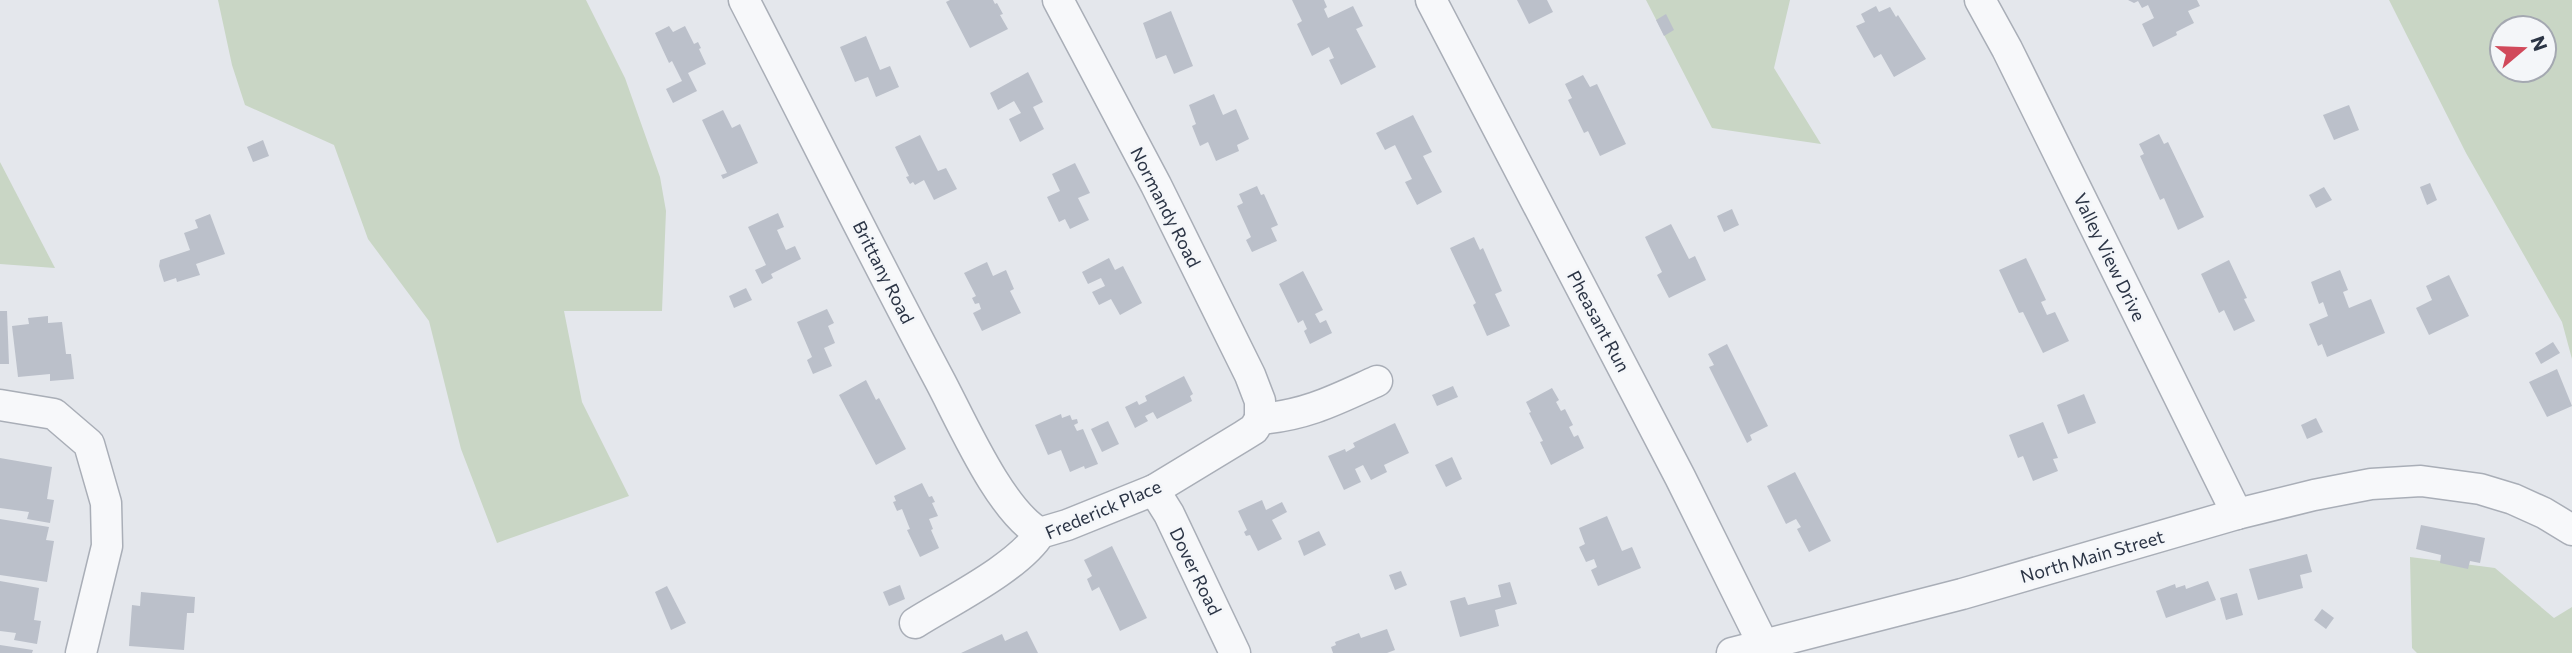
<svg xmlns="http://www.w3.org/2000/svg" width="2572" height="653" font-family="Commissioner,sans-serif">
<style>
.green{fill:#c9d6c5;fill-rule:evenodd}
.building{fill:#bbc0ca}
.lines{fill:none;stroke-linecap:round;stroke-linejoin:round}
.minor-casing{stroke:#a9aeb7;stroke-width:33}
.minor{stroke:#f7f8fa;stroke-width:30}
.labels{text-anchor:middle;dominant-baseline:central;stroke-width:5;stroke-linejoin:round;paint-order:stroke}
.street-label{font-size:18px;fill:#2b3445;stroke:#f4f6f9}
</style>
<rect width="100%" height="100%" fill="#e4e7ec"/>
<g class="green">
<polygon points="218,0 586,0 625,78 660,177 666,211 662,311 564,311 582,402 629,496 497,543 461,449 429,321 368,239 334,145 245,105 232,65"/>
<polygon points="1646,0 1790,0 1774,68 1821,144 1712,128"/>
<path d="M2389,0h183v359l-10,-37 -96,-169zM2502,28h42v42h-42z"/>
<polygon points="0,162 55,268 0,264"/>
<polygon points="2410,557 2495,568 2554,618 2572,607 2572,653 2417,653 2412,648"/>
</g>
<g class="building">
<polygon points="950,0 993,0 995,4 997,3 1003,14 1000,15 1008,29 970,48 946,2"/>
<polygon points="1292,0 1324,0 1327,7 1324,9 1328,18 1353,6 1363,26 1356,29 1376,67 1341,85 1329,60 1334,58 1329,47 1312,56 1297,24 1302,21"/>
<polygon points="1517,0 1547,0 1553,12 1529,24"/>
<polygon points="2128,0 2197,0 2200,6 2188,11 2194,23 2176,32 2177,35 2153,47 2142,24 2154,18 2148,5 2142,8 2138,1 2134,3"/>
<polygon points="1876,6 1879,12 1890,7 1896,17 1898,15 1926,59 1894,77 1881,54 1874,58 1856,26 1865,22 1861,14"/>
<polygon points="1171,11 1193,66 1174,74 1166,55 1156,59 1143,23"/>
<polygon points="1666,14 1674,30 1664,36 1656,20"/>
<polygon points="669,26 673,32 685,26 694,44 698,42 701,48 699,49 706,64 688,73 697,91 673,103 666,89 682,81 672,61 669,63 655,33"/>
<polygon points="866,36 880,70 890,66 899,87 876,97 868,77 855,82 840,47"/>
<polygon points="1028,72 1043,102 1033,107 1044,129 1020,142 1009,119 1021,113 1014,101 998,110 990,93"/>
<polygon points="1583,75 1590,87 1597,84 1626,144 1600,156 1588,131 1584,133 1568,100 1572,98 1565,84"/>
<polygon points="1214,94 1223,115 1236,109 1249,139 1237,145 1239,151 1216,161 1208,142 1200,146 1192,126 1196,124 1189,105"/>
<polygon points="2349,105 2359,130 2334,140 2323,115"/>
<polygon points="723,110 732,128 740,124 758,163 723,179 721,175 727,173 702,120"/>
<polygon points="1413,115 1432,152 1423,156 1442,192 1417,205 1405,182 1412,179 1395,145 1385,150 1376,133"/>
<polygon points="2159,134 2164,144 2168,142 2204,217 2178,230 2164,198 2160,200 2140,156 2144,154 2139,144"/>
<polygon points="920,135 938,171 946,168 957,189 934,200 924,180 915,185 913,182 910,184 906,177 909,176 895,147"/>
<polygon points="263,140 269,156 253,162 247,147"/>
<polygon points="1075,163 1090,193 1078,198 1089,220 1070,229 1065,219 1059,222 1047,197 1060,191 1052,174"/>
<polygon points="2430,183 2437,200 2427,205 2420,187"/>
<polygon points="1257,186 1261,195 1264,194 1278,225 1271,228 1277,241 1252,252 1246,240 1251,237 1237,206 1243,203 1239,194"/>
<polygon points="2324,187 2332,200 2316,208 2309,195"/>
<polygon points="1732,209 1739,225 1724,232 1717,216"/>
<polygon points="778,213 784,227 777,230 786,250 795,246 801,259 771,274 773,278 762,284 755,270 766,265 748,227"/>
<polygon points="210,214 225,254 196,264 200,275 177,282 176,278 164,282 159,266 160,260 190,250 184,233 198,228 195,220"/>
<polygon points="1671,224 1689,259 1695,256 1706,280 1669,298 1657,275 1662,272 1645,237"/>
<polygon points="1474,237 1480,250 1483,248 1502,291 1495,294 1510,326 1487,336 1473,305 1476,303 1450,248"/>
<polygon points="1109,258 1115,270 1123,266 1142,303 1120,315 1111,299 1099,305 1092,292 1105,286 1101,278 1088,284 1082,272"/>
<polygon points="2026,258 2046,300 2041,302 2047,315 2055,312 2069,341 2043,353 2023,312 2019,313 1999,270"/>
<polygon points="2229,260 2247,298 2244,299 2255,321 2234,331 2224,310 2219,313 2201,274"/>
<polygon points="987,262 993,276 1006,270 1014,289 1010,291 1021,313 982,331 973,313 981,309 979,303 975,304 972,298 976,296 964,273"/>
<polygon points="2340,270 2348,290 2343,292 2349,308 2371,299 2385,333 2327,357 2322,344 2318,346 2309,324 2328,316 2323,302 2319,304 2311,282"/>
<polygon points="1303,271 1323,310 1315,314 1320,323 1326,320 1332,333 1310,344 1304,331 1307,329 1303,320 1298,323 1279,284"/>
<polygon points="2449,275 2469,316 2429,335 2416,308 2432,300 2426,286"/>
<polygon points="746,288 752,300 734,308 729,296"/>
<polygon points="827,309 834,323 828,326 835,343 824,348 832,366 813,374 807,360 812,357 797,322"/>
<polygon points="0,311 7,311 9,364 0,364"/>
<polygon points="48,316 48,323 62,322 66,354 71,354 74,379 50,381 50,374 18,377 12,326 29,324 28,318"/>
<polygon points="2553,342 2560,353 2541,364 2535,353"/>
<polygon points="1727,344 1768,426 1750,435 1752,440 1747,443 1709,367 1714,365 1708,354"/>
<polygon points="2557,369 2572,406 2547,417 2529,382"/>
<polygon points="1184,376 1193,394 1190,396 1192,401 1157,419 1153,412 1145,416 1148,421 1135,428 1125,407 1137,401 1139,405 1147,401 1145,396"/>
<polygon points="866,380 876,400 879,398 906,449 876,465 839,395"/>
<polygon points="1453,386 1458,397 1437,406 1432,395"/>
<polygon points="1552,388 1559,400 1556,402 1561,411 1565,409 1573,425 1569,427 1574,437 1578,435 1584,448 1551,465 1540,442 1543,441 1529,413 1531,412 1526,402"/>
<polygon points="2084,394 2096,423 2068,434 2057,405"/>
<polygon points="1061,414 1062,418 1070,415 1072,420 1077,419 1078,423 1074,425 1077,431 1083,429 1098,464 1085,469 1084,466 1070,472 1061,450 1048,455 1035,425"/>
<polygon points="2316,418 2323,432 2307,439 2301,425"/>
<polygon points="1108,421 1119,444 1102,452 1091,429"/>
<polygon points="2043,422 2058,458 2053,459 2058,471 2033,481 2023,456 2018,458 2009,435"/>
<polygon points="1395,423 1409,453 1384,465 1387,472 1371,480 1363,465 1355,469 1361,482 1344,490 1328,456 1345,449 1346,452 1355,447 1353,443"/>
<polygon points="1452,457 1462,479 1446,487 1435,465"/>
<polygon points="0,458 52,467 47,499 54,500 50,523 27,519 29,512 0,508"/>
<polygon points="1795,472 1831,541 1809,552 1797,529 1801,527 1796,519 1786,524 1767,486"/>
<polygon points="922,483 929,497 932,496 935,502 932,503 938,516 929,519 933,529 931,530 939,548 920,557 907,530 910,529 902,509 897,511 893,502 896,501 894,496"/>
<polygon points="1262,500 1266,510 1282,502 1287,512 1272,520 1282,539 1258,551 1250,535 1246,536 1244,532 1247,530 1238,511"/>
<polygon points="1607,516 1622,551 1632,547 1641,568 1598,586 1591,570 1597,567 1594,559 1586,562 1579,547 1585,544 1579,528"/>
<polygon points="0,519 49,527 46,540 54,541 47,582 0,575"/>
<polygon points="2421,525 2485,538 2480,563 2470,561 2468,569 2440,563 2441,555 2416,549"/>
<polygon points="1319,531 1326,545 1304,556 1298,541"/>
<polygon points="1112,546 1147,618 1120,631 1099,587 1092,591 1087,579 1092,576 1084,560"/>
<polygon points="2307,554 2312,572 2300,575 2303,588 2258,600 2249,569"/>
<polygon points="1401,571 1407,585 1395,590 1389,575"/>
<polygon points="0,581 39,588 34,620 41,621 37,644 14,640 16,633 0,631"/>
<polygon points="2208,581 2216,600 2166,618 2156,591 2175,584 2176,588 2185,585 2186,589"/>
<polygon points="1510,582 1517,604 1495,610 1499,626 1460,637 1450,601 1465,597 1468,605 1501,597 1498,585"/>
<polygon points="900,585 905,599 889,606 883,592"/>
<polygon points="667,586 686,623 671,630 655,592"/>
<polygon points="141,592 195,597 194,613 187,613 184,650 129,646 132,605 140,606"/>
<polygon points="2237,593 2243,615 2226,620 2220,598"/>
<polygon points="2322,609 2334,618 2326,629 2314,620"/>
<polygon points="1387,629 1395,650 1387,653 1333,653 1331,647 1336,645 1335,642 1359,633 1361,638"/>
<polygon points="1027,631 1038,653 961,653 1002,634 1005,641"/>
<polygon points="0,645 33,650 32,653 0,653"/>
</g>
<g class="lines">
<defs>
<g id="minor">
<path d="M744,0c65,126 128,253 195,379 22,41 61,132 101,154"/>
<polyline points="1058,0 1156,185 1250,375 1260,401 1260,419"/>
<polyline points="1431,0 1680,477 1763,644"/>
<polyline points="1980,0 2007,49 2237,514"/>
<polyline points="0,405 54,414 89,444 106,503 107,546 81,653"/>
<polyline points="1154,490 1169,514 1235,653"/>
<path d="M915,623c35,-22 104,-56 125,-90l27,-8 87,-35 89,-54 11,-7 6,-10c47,-4 75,-19 117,-38"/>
<polyline points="1732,653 1962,594 2237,514 2314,495 2371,484 2421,481 2480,489 2513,499 2544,513 2572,530"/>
</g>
</defs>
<use href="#minor" class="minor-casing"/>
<use href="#minor" class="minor"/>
</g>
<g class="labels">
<g class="street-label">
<text transform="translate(1166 207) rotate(63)">Normandy Road</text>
<text transform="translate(2110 257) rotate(64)">Valley View Drive</text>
<text transform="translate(884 272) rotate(63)">Brittany Road</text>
<text transform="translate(1599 321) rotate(62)">Pheasant Run</text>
<text transform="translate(1103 509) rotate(-23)">Frederick Place</text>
<text transform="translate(2092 556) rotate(-16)">North Main Street</text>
<text transform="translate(1196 571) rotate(64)">Dover Road</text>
</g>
</g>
<g transform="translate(2523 49) rotate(71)"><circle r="33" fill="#f4f6f9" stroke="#a4a8b1" stroke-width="2"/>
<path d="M0-5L12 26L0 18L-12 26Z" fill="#d1495b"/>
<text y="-10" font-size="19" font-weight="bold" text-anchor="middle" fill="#2b3445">N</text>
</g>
</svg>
